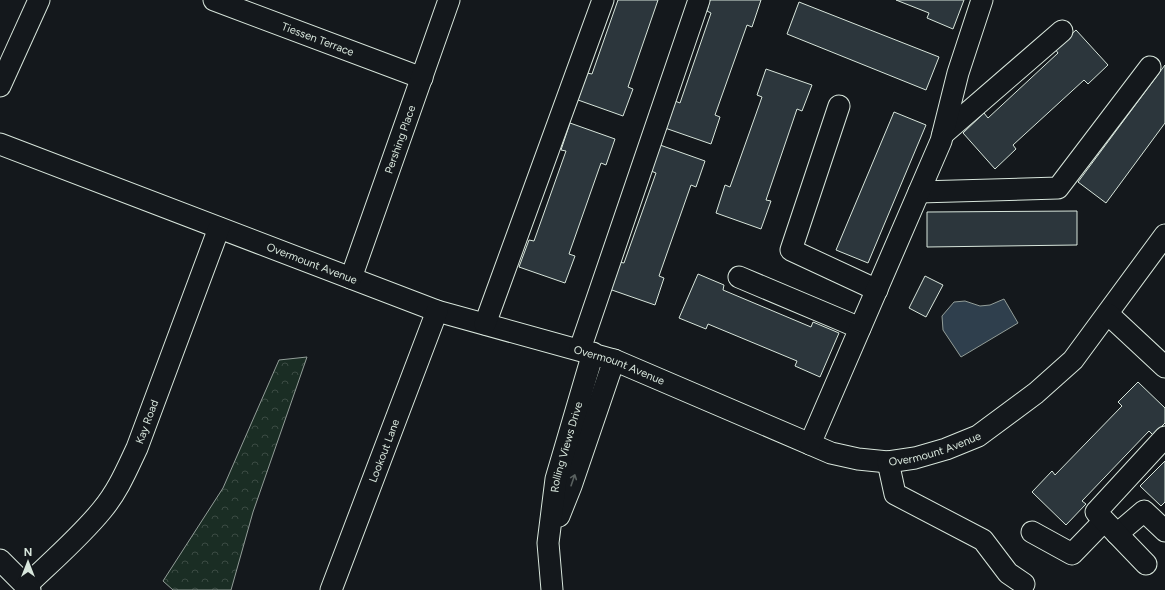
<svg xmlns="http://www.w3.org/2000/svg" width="1165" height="590" font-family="Figtree,sans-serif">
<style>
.forest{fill:url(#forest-crowns);stroke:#939e99}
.water{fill:#2f3f4d;stroke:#939e99}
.building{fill:#2c363c;stroke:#d8e6dc}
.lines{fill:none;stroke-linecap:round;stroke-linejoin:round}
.minor-casing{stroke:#d8e6dc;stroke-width:23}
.minor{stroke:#14181c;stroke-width:21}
.oneway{stroke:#59605f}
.labels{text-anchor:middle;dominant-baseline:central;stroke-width:3;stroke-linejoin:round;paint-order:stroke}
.street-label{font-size:11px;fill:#d8e6dc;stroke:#14181c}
</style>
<defs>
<pattern id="forest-crowns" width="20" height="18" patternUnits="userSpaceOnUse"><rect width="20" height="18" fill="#1a2d24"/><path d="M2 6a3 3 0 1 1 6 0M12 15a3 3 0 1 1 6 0" fill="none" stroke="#3b4b43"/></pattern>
</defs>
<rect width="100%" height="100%" fill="#14181c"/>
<polygon class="forest" points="307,357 253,512 231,590 173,590 163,581 223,488 279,360"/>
<polygon class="water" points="1004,299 1018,323 961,357 943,330 942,316 954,302 965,301 980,306 990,305"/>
<g class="building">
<polygon points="618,0 658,0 628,87 633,89 623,116 578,100 587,73 592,74"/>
<polygon points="710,0 761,0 752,27 747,25 715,115 720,117 711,144 665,128 675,101 680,103 711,13 707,11"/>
<polygon points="896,0 964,0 953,29 927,18 929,13"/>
<polygon points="799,2 939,57 926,90 787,34"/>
<polygon points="1076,30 1108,65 1088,84 1084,80 1013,145 1016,149 995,169 963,133 984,113 988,118 1058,53 1055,49"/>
<polygon points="1165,65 1165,123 1106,203 1078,182"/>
<polygon points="766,69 812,85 802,111 797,109 766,200 771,201 761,229 716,213 725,185 730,187 762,97 757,95"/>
<polygon points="894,112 926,125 868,263 836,250"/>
<polygon points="570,123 615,139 606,165 601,163 569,254 575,256 565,283 519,267 529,240 534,241 566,151 561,150"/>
<polygon points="660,145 705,161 696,187 691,185 659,276 664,278 655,305 609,289 619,262 624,263 656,173 651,171"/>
<polygon points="1077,211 1077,245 927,247 927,212"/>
<polygon points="698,274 724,285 723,290 811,327 813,322 839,333 820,377 795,366 797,361 708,324 706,329 679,318"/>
<polygon points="925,276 943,285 926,317 909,308"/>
<polygon points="1138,382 1165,408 1165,423 1153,435 1149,431 1082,501 1086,504 1066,525 1032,492 1052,471 1055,475 1122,406 1118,402"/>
<polygon points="1165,461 1165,502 1161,506 1140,486"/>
</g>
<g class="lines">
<defs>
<g id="minor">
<path id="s1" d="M214,0l208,78"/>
<polyline points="0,86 39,0"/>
<polyline points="839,106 791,250 877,290"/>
<polyline points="943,134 1062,31"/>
<path id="s2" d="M0,144l437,167 177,49 217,93 27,6 30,3 27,-4 31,-9 32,-13 58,-43 37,-33 92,-125"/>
<polyline points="919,192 1058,188 1150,67"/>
<polyline points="739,277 860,328"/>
<path id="s3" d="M351,278l98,-278"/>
<polyline points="1108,314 1165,367"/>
<polyline points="485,324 603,0"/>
<polyline points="580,349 699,0"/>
<polyline points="810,444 941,141 958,73 982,0"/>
<polyline points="888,462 895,494 983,540 1008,573 1024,584"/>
<polyline points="559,516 571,486 614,360"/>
<polyline points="1032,532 1072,554 1104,521"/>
<polyline points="1117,534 1144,511 1165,531"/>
<polyline points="0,560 30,590"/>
<polyline points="1146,564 1096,512 1165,437"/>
<path id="s4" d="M26,586c26,-25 54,-49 76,-76 16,-19 25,-41 35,-62l82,-220"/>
<path id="s5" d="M331,590l106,-279"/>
<path id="s6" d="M552,590l-4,-47 8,-64 37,-126"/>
</g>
</defs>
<use href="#minor" class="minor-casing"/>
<use href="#minor" class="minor"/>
</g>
<defs><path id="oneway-shaft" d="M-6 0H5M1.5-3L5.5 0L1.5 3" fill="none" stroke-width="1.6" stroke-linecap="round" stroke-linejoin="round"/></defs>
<use class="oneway" href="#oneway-shaft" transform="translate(573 480) rotate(-71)"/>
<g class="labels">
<g class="street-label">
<text stroke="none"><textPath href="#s1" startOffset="111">Tiessen Terrace</textPath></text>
<text stroke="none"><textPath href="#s3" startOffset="147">Pershing Place</textPath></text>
<text stroke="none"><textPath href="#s2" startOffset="334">Overmount Avenue</textPath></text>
<text stroke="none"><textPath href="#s2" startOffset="658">Overmount Avenue</textPath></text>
<text stroke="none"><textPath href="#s4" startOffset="207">Kay Road</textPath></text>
<text stroke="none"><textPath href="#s6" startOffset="145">Rolling Views Drive</textPath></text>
<text stroke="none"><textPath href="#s2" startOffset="994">Overmount Avenue</textPath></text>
<text stroke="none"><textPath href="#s5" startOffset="149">Lookout Lane</textPath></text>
</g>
</g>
<g transform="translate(28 562)" stroke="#14181c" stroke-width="3" paint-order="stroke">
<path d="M0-3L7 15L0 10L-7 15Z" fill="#d8e6dc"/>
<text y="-6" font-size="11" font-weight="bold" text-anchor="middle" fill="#d8e6dc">N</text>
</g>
</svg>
